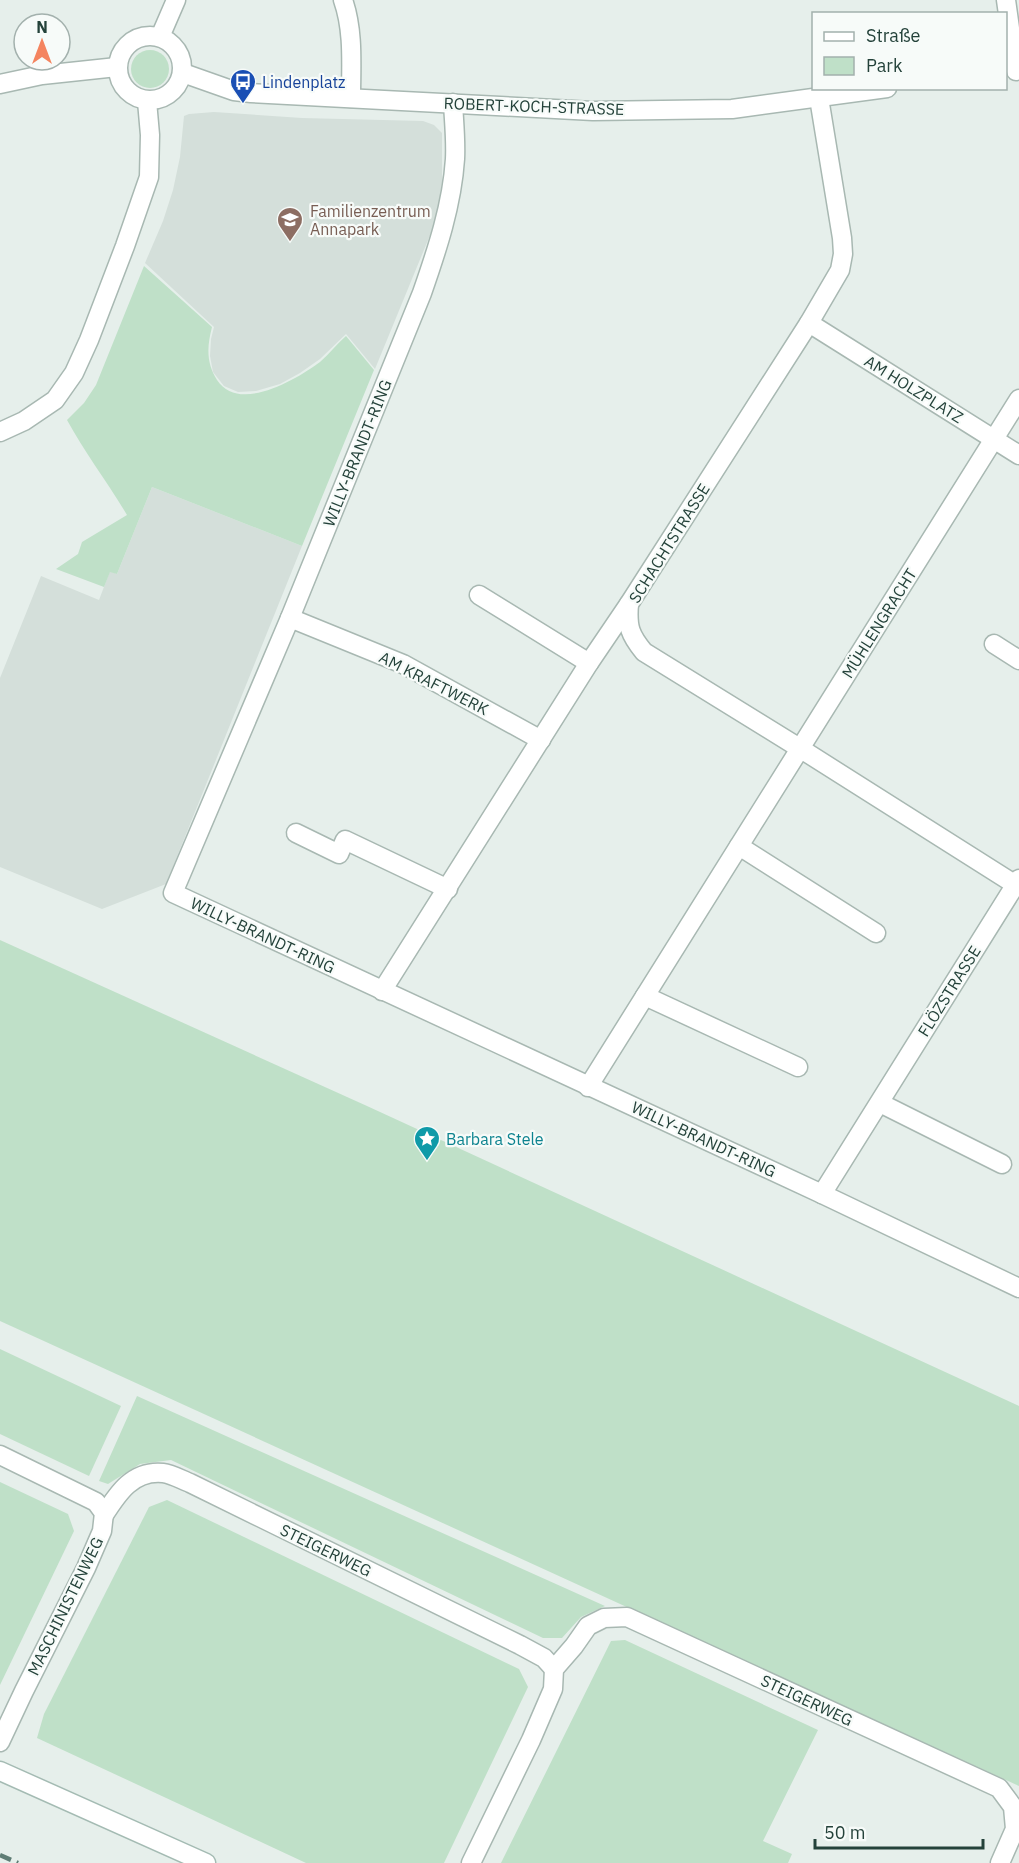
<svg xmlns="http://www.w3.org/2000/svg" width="1019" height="1863" font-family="'IBM Plex Sans',sans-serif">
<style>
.built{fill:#d4dfda}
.green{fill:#bfe0c8}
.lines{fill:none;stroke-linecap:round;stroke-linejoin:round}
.street-casing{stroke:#a8b8b2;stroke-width:21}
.secondary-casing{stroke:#a4bbb3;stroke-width:21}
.street{stroke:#fff;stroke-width:18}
.secondary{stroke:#fff;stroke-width:18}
.rail{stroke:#5f7d75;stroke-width:4.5;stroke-dasharray:12 6;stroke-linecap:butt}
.labels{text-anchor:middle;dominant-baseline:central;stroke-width:4.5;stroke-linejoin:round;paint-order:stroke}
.transit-label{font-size:16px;fill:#164399;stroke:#f7fbf9;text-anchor:start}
.street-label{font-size:16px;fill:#24423a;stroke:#f7fbf9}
.education-label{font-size:16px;fill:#785e54;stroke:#f7fbf9;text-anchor:start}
.culture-label{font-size:16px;fill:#0d838f;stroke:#f7fbf9;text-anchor:start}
</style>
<rect width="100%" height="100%" fill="#e6efeb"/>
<g class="built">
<polygon points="214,112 302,118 423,121 434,125 442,133 442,181 439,206 435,223 375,369 346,334 320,359 300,373 280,384 256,391 238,392 224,386 213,372 210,356 211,339 214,327 145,263 163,221 173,190 180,157 184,116 189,114"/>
<polygon points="152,487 302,546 166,884 102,909 0,867 0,678 41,576 99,600 110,571 117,574"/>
</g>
<g class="green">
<circle cx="150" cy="69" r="19"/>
<path d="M144,266l68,61c-5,19 -6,36 5,53 22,34 80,-1 103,-18 9,-8 17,-18 26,-26l28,34 -72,176 -150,-59 -35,87 -7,-2 -6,15 -48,-18 22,-15 4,-12 45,-27c-19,-32 -42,-62 -60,-95l17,-17 12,-18z"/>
<polygon points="0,940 367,1106 1019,1406 1019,1786 0,1321"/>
<polygon points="0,1349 121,1406 89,1476 0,1434"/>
<polygon points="137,1396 605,1606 581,1617 562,1638 543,1638 171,1460 140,1464 108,1484 99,1481"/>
<polygon points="0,1482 68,1514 74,1531 0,1685"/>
<polygon points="167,1500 519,1669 528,1687 444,1863 306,1863 37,1738 44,1714 149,1507"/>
<polygon points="625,1640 818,1730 763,1841 792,1854 788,1863 501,1863 611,1641"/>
</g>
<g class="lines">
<defs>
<g id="street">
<path d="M343,0c11,31 8,66 8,98"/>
<polyline points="1006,0 1016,71"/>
<circle cx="150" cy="68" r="32"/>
<polyline points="160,37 176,0"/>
<polyline points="183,73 234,91 251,93 593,111 732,109 887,88"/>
<polyline points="0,84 42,75 117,67"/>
<path d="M819,98l23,140 1,16 -3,16 -31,53 -180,281c-2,23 1,31 15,48l157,97 218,138"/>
<path d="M453,103c1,19 3,38 2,56 -3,46 -18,91 -33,134l-132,325 -117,275 649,301 197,94"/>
<polyline points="809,323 1019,455"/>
<polyline points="0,432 24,421 55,400 74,373 89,340 125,246 149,177 150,135 147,101"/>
<polyline points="479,595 589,663"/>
<polyline points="290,618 403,664 541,740"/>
<polyline points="994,644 1019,660"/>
<polyline points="296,833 339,854 345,840 448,889"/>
<polyline points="739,846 876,933"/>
<polyline points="382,991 589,663 629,604"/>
<polyline points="645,996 798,1067"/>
<polyline points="588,1087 1019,399"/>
<polyline points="880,1103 1002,1164"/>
<polyline points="822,1194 1019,879"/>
<polyline points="0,1455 96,1502 104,1513 102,1531 86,1568 24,1691 0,1742"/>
<path d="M104,1515c14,-22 29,-45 59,-42 9,1 19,7 27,10l330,162 24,13 10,11"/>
<polyline points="471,1863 531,1740 553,1689 554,1669 574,1646 588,1626 604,1618 627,1617 999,1788 1013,1807 1015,1829 1000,1863"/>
</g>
<polyline id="secondary" points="0,1771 206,1863"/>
</defs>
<use href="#street" class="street-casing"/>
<use href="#secondary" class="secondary-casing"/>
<use href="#street" class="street"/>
<use href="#secondary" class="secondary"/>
<polyline class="rail" points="0,1855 18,1863"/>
</g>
<defs>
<symbol id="bus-pin" viewBox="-11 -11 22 30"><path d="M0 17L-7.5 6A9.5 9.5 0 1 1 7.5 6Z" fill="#1a4fb4" stroke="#f7fbf9"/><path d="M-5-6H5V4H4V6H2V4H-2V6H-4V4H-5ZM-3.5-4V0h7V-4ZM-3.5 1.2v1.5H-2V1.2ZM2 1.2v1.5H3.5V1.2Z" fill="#fff"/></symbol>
<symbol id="school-pin" viewBox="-11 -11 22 30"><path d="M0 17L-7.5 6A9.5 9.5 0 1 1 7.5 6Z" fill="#8d6e63" stroke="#f7fbf9"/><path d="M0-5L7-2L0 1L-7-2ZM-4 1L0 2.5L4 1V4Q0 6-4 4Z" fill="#fff"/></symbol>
<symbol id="sight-pin" viewBox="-11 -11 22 30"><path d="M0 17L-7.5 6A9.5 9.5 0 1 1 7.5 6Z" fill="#0f9aa8" stroke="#f7fbf9"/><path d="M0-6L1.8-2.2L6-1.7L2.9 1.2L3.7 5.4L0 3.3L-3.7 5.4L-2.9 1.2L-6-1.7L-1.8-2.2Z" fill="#fff"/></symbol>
</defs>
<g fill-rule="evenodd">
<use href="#bus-pin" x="228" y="67" width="30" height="40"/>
<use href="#school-pin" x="275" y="205" width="30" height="40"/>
<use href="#sight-pin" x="412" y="1124" width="30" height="40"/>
</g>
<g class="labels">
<g class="transit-label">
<text x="262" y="82">Lindenplatz</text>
</g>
<g class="street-label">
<text transform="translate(534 106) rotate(2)">ROBERT-KOCH-STRASSE</text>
<text transform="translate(914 389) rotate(32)">AM HOLZPLATZ</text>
<text transform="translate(357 453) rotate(-68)">WILLY-BRANDT-RING</text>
<text transform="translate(669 543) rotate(-58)">SCHACHTSTRASSE</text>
<text transform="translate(879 623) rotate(-58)">MÜHLENGRACHT</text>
<text transform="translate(434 683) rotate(27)">AM KRAFTWERK</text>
<text transform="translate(263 935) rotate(25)">WILLY-BRANDT-RING</text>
<text transform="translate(949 991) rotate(-58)">FLÖZSTRASSE</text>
<text transform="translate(704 1139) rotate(25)">WILLY-BRANDT-RING</text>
<text transform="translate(326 1550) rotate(26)">STEIGERWEG</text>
<text transform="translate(65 1606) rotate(-64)">MASCHINISTENWEG</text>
<text transform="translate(807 1700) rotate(25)">STEIGERWEG</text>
</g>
<g class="education-label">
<text x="310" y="211">Familienzentrum<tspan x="310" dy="18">Annapark</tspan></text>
</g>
<g class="culture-label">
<text x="446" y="1139">Barbara Stele</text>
</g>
</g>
<rect x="812" y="12" width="195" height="78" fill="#f7fbf9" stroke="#a3b1ad" stroke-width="1.5"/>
<rect x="824" y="32" width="30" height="9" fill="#ffffff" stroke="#a3b1ad" stroke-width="1.5"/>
<text x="866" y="42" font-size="18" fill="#24423a">Straße</text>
<rect x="824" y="57" width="30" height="18" fill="#bfe0c8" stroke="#a3b1ad" stroke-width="1.5"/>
<text x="866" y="72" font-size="18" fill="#24423a">Park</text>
<g transform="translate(42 42)"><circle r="28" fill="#f7fbf9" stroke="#a3b1ad" stroke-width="1.5"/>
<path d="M0-4.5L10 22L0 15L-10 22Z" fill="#f4845f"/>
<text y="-9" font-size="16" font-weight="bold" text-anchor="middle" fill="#24423a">N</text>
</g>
<path d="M815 1839v9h168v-9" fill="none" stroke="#24423a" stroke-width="3"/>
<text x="824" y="1839" font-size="18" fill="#24423a" stroke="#f7fbf9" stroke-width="4.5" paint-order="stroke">50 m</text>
</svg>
